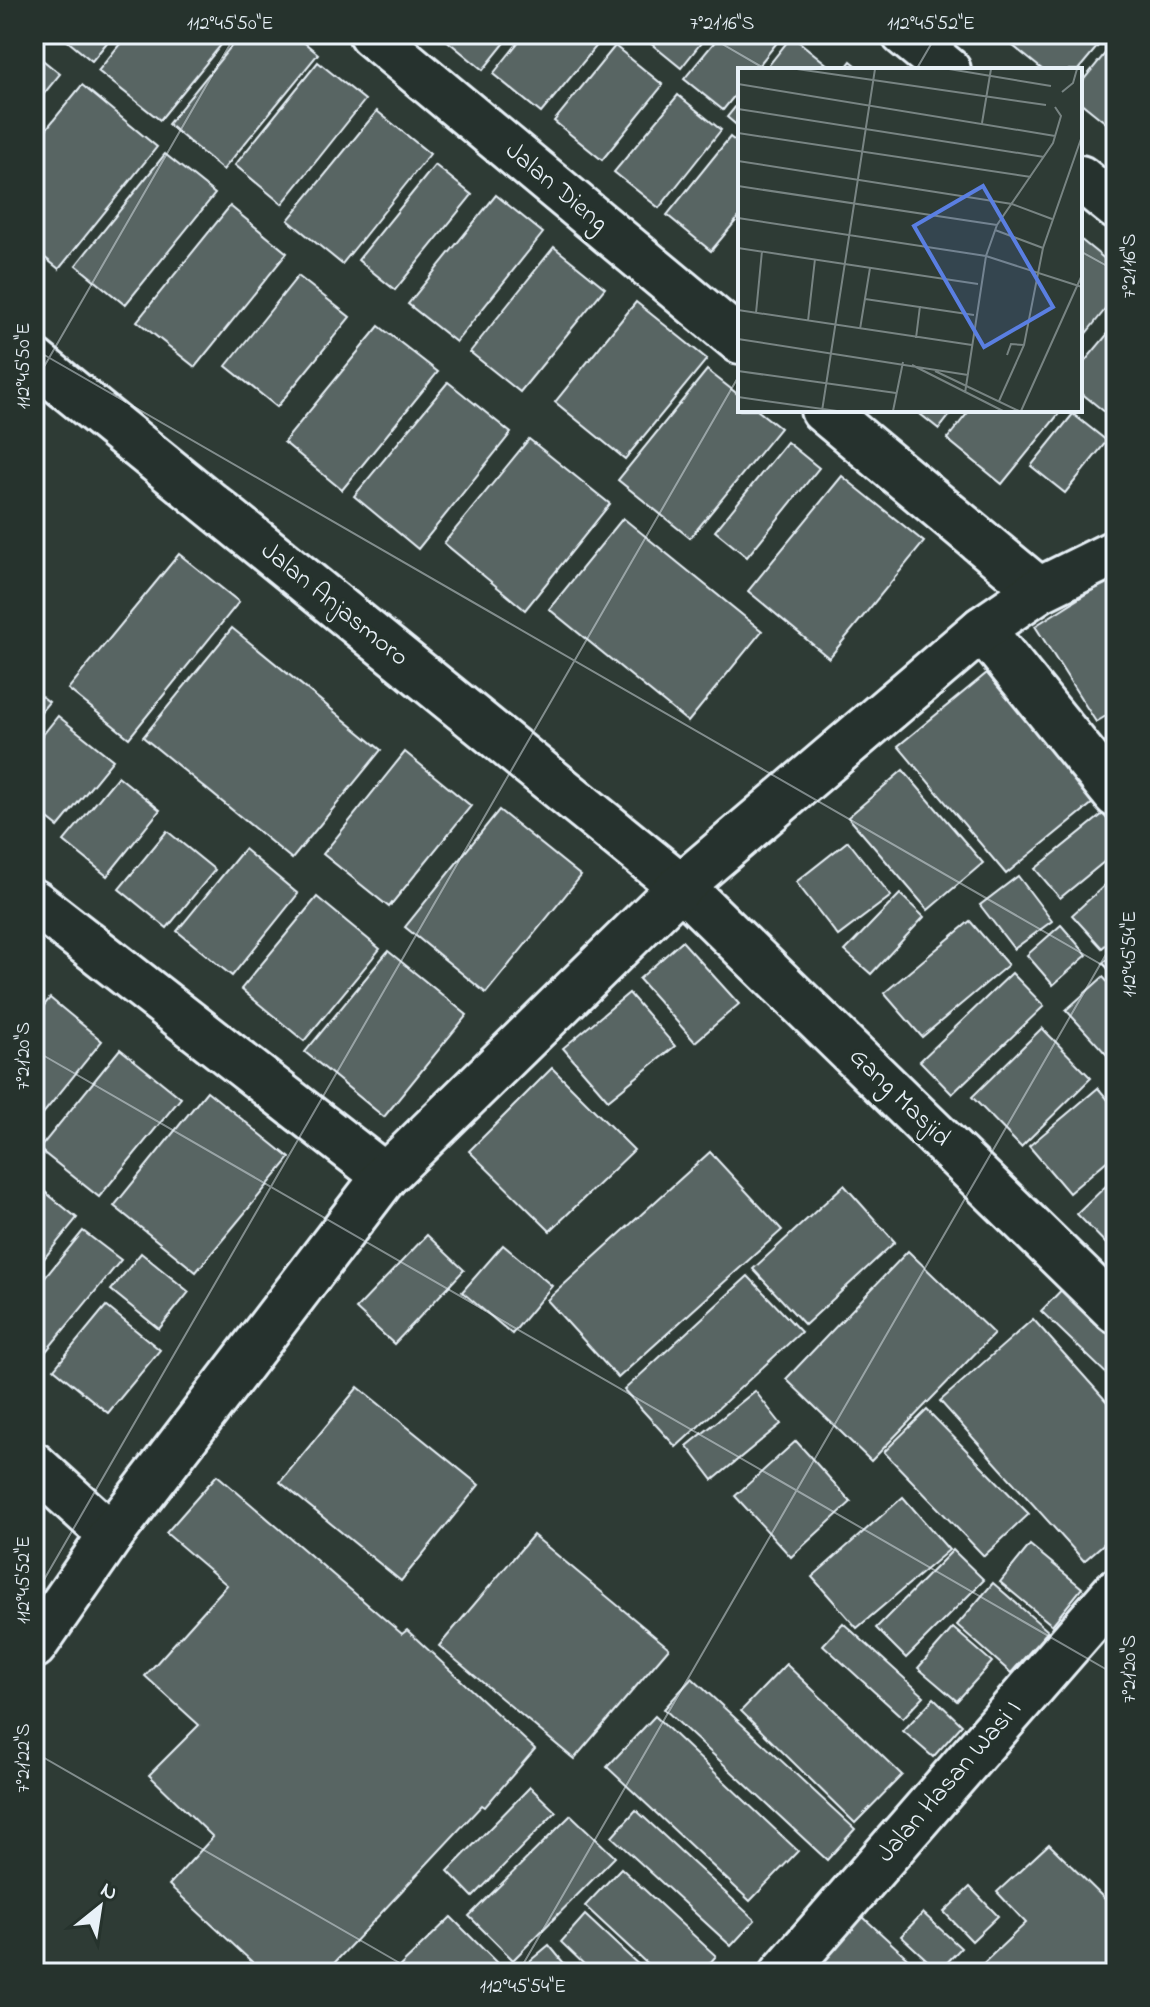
<svg xmlns="http://www.w3.org/2000/svg" width="1150" height="2007" font-family="'Indie Flower',sans-serif">
<style>
.building{fill:#596563;stroke:#e8f1f8;stroke-width:2}
.lines{fill:none;stroke-linecap:round;stroke-linejoin:round}
.minor-casing{stroke:#e8f1f8;stroke-width:50}
.minor{stroke:#26332d;stroke-width:44}
.ticks{fill:none;stroke:#e8f1f8;stroke-width:2;stroke-opacity:0.45}
.labels{text-anchor:middle;dominant-baseline:central;stroke-width:7;stroke-linejoin:round;paint-order:stroke}
.street-label{font-size:26px;fill:#e8f1f8;stroke:#26332d}
.inset-road{fill:none;stroke:#788483;stroke-width:2}
.view{fill:#5a7fe2;fill-opacity:0.15;stroke:#5a7fe2;stroke-width:4}
.inset-edge{fill:none;stroke:#e8f1f8;stroke-width:4}
.neatline{fill:none;stroke:#e8f1f8;stroke-width:3}
.ticks-label{font-size:20px;text-anchor:middle;fill:#e8f1f8}
</style>
<rect width="100%" height="100%" fill="#2e3b35"/>
<filter id="ink" filterUnits="userSpaceOnUse"><feTurbulence type="fractalNoise" baseFrequency=".0125" numOctaves="2"/><feDisplacementMap in="SourceGraphic" scale="16" xChannelSelector="R" yChannelSelector="G"/><feConvolveMatrix kernelMatrix="1 2 1 2 8 2 1 2 1" color-interpolation-filters="sRGB"/></filter>
<g filter="url(#ink)">
<g class="building">
<polygon points="59,34 114,34 92,61"/>
<polygon points="128,34 230,34 160,120 98,71"/>
<polygon points="241,34 294,34 318,54 223,170 168,124"/>
<polygon points="439,34 512,34 483,70"/>
<polygon points="525,34 600,34 604,37 541,113 493,74"/>
<polygon points="655,34 708,34 681,68 649,42"/>
<polygon points="721,34 784,34 755,70 740,70 740,89 723,110 684,79"/>
<polygon points="1013,34 1108,34 1078,70 1043,70 1007,41"/>
<polygon points="792,36 829,66 826,70 765,70"/>
<polygon points="1116,40 1116,131 1080,102 1080,84"/>
<polygon points="615,46 663,85 602,160 554,121"/>
<polygon points="34,53 60,74 34,106"/>
<polygon points="851,61 862,70 844,70"/>
<polygon points="318,62 365,100 282,204 235,165"/>
<polygon points="82,85 157,147 59,269 34,249 34,144"/>
<polygon points="678,95 721,130 659,208 614,172"/>
<polygon points="740,101 740,128 727,117"/>
<polygon points="377,111 430,154 342,264 288,220"/>
<polygon points="730,137 740,145 740,216 711,251 667,215"/>
<polygon points="165,154 215,194 125,305 76,265"/>
<polygon points="435,165 472,195 395,290 358,260"/>
<polygon points="496,195 543,233 456,342 408,304"/>
<polygon points="230,206 287,253 195,367 137,321"/>
<polygon points="1080,239 1116,268 1116,296 1080,341"/>
<polygon points="554,247 605,288 520,392 470,352"/>
<polygon points="298,276 350,317 277,407 226,366"/>
<polygon points="636,302 707,359 625,459 555,402"/>
<polygon points="1116,324 1116,421 1080,392 1080,367"/>
<polygon points="379,326 438,372 342,490 284,442"/>
<polygon points="707,370 740,396 740,410 757,410 780,428 690,538 618,480"/>
<polygon points="448,382 511,433 418,549 354,496"/>
<polygon points="915,410 954,410 939,429"/>
<polygon points="970,410 1062,410 1002,484 947,439"/>
<polygon points="1073,414 1107,441 1065,493 1031,466"/>
<polygon points="529,439 610,504 525,610 444,543"/>
<polygon points="787,442 819,468 747,557 715,531"/>
<polygon points="842,476 924,542 829,658 748,591"/>
<polygon points="623,518 762,631 688,722 549,609"/>
<polygon points="179,554 239,602 129,738 68,689"/>
<polygon points="1116,575 1116,710 1096,722 1035,626"/>
<polygon points="232,628 381,750 292,859 143,737"/>
<polygon points="987,673 1094,802 1006,874 898,746"/>
<polygon points="34,690 49,702 34,720"/>
<polygon points="58,716 113,760 58,827 34,808 34,746"/>
<polygon points="405,752 471,806 389,907 323,854"/>
<polygon points="903,770 983,863 928,910 848,817"/>
<polygon points="118,776 160,810 107,876 64,841"/>
<polygon points="499,810 581,876 486,993 405,927"/>
<polygon points="1103,814 1116,830 1116,852 1060,898 1035,869"/>
<polygon points="167,831 215,870 167,928 119,889"/>
<polygon points="848,841 891,896 838,936 796,882"/>
<polygon points="244,849 298,894 232,976 177,931"/>
<polygon points="1116,875 1116,936 1102,948 1072,915"/>
<polygon points="1018,876 1052,921 1014,949 980,905"/>
<polygon points="900,894 924,917 871,974 845,951"/>
<polygon points="317,897 380,949 304,1041 241,989"/>
<polygon points="970,921 1008,965 922,1037 884,993"/>
<polygon points="1061,925 1087,955 1053,985 1027,955"/>
<polygon points="682,941 739,1004 695,1042 639,979"/>
<polygon points="388,951 467,1015 384,1117 305,1052"/>
<polygon points="1116,952 1116,978 1103,963"/>
<polygon points="1012,973 1044,1006 952,1094 920,1061"/>
<polygon points="1103,977 1116,991 1116,1065 1066,1010"/>
<polygon points="629,993 675,1046 608,1100 563,1048"/>
<polygon points="50,998 102,1041 34,1125 34,1018"/>
<polygon points="1042,1028 1091,1078 1021,1147 972,1097"/>
<polygon points="120,1049 181,1098 99,1197 39,1149"/>
<polygon points="552,1068 634,1150 550,1231 469,1151"/>
<polygon points="1098,1088 1116,1109 1116,1153 1069,1193 1029,1146"/>
<polygon points="207,1091 290,1158 196,1272 114,1206"/>
<polygon points="710,1152 782,1230 618,1378 547,1300"/>
<polygon points="1116,1176 1116,1254 1077,1214"/>
<polygon points="34,1183 77,1218 34,1271"/>
<polygon points="844,1185 895,1242 805,1325 753,1269"/>
<polygon points="83,1231 121,1260 34,1366 34,1291"/>
<polygon points="427,1235 464,1270 394,1344 356,1309"/>
<polygon points="503,1245 552,1286 512,1334 462,1292"/>
<polygon points="908,1251 994,1334 871,1461 786,1379"/>
<polygon points="141,1253 189,1292 159,1329 111,1290"/>
<polygon points="748,1276 801,1332 676,1447 624,1390"/>
<polygon points="1075,1276 1116,1315 1116,1383 1041,1311"/>
<polygon points="106,1306 160,1350 108,1413 54,1369"/>
<polygon points="1033,1319 1116,1412 1116,1533 1084,1561 940,1401"/>
<polygon points="358,1387 479,1485 401,1581 280,1482"/>
<polygon points="755,1391 781,1424 713,1480 687,1446"/>
<polygon points="927,1410 1029,1514 984,1556 884,1452"/>
<polygon points="796,1441 851,1502 791,1557 735,1496"/>
<polygon points="217,1475 402,1634 407,1630 535,1749 485,1807 482,1805 325,1973 264,1973 169,1885 213,1837 149,1775 199,1725 145,1676 227,1585 166,1533"/>
<polygon points="903,1497 949,1550 857,1628 812,1577"/>
<polygon points="533,1535 669,1648 574,1759 439,1646"/>
<polygon points="1030,1545 1082,1588 1052,1625 1000,1582"/>
<polygon points="953,1550 984,1580 906,1658 876,1628"/>
<polygon points="993,1583 1048,1631 1011,1673 957,1625"/>
<polygon points="843,1623 924,1696 903,1718 823,1645"/>
<polygon points="953,1628 992,1662 957,1701 918,1668"/>
<polygon points="786,1664 902,1775 855,1823 741,1711"/>
<polygon points="692,1678 855,1829 827,1860 664,1709"/>
<polygon points="934,1698 962,1725 933,1757 903,1731"/>
<polygon points="655,1716 798,1851 750,1901 607,1767"/>
<polygon points="530,1787 556,1812 473,1897 448,1871"/>
<polygon points="636,1810 755,1920 731,1946 612,1837"/>
<polygon points="571,1815 615,1857 513,1960 469,1916"/>
<polygon points="1049,1844 1116,1910 1116,1973 973,1973 1026,1923 997,1892"/>
<polygon points="621,1868 716,1956 701,1973 657,1973 585,1906"/>
<polygon points="970,1887 998,1916 972,1941 944,1912"/>
<polygon points="923,1913 961,1948 939,1971 901,1936"/>
<polygon points="585,1915 642,1968 637,1973 593,1973 561,1942"/>
<polygon points="862,1916 914,1964 905,1973 820,1973 814,1967"/>
<polygon points="451,1917 505,1971 393,1973"/>
<polygon points="549,1945 572,1973 522,1973 519,1970"/>
</g>
<g class="lines">
<defs>
<g id="minor">
<polyline points="371,34 740,341"/>
<polyline points="904,34 948,70"/>
<polyline points="1080,178 1116,207"/>
<polyline points="34,361 681,886 1116,1311"/>
<polyline points="823,410 1039,590"/>
<polyline points="982,629 1116,795"/>
<polyline points="34,902 385,1176"/>
<polyline points="34,1465 111,1535"/>
<polyline points="34,1646 111,1535 385,1176 681,886 982,629 1039,590 1116,552"/>
<polyline points="783,1973 1116,1591"/>
</g>
</defs>
<use href="#minor" class="minor-casing"/>
<use href="#minor" class="minor"/>
</g>
</g>
<path class="ticks" d="M705,34l62,36M916,70l21,-36M1080,251l36,20M34,349l1082,624M34,384l202,-350M34,1050l1082,625M34,1597l706,-1223M34,1752l383,221M518,1973l598,-1036"/>
<g class="labels">
<g class="street-label">
<text transform="translate(556 188) rotate(40)">Jalan Dieng</text>
<text transform="translate(334 605) rotate(39)">Jalan Anjasmoro</text>
<text transform="translate(899 1098) rotate(44)">Gang Masjid</text>
<text transform="translate(950 1782) rotate(-49)">Jalan Hasan Wasi I</text>
</g>
</g>
<g transform="translate(738 68)">
<rect width="344" height="344" fill="#2e3b35"/>
<path class="inset-road" d="M59,1l249,36M211,1l102,17M0,16l317,52M324,24l11,-9 4,-14M0,41l306,48M244,55l9,-54M0,65l293,44M0,93l274,43 40,15M0,118l259,39M0,150l248,38 96,31M257,162l48,18M0,180l240,36M127,231l109,16M0,242l234,35M18,245l6,-62M70,253l7,-62M122,261l10,-61M178,270l4,-32M0,271l230,36M269,287l4,-11 13,1M174,297l91,46M0,303l158,22M197,303l84,40M227,325l21,-137 11,-31 56,-82 8,-27 -6,-9M0,329l99,14M261,333l25,-56 19,-97 39,-112M84,343l53,-342M155,343l10,-49M283,343l61,-136"/>
<path class="view" d="M245,118l70,121 -69,40 -70,-121z"/>
<rect width="344" height="344" class="inset-edge"/>
</g>
<rect width="1150" height="2007" fill="none" stroke="#26332d" stroke-width="88"/>
<g transform="translate(100 1907) rotate(30)" stroke="#26332d" stroke-width="6" paint-order="stroke">
<path d="M0-6L14 30L0 20L-14 30Z" fill="#e8f1f8"/>
<text y="-12" font-size="22" font-weight="bold" text-anchor="middle" fill="#e8f1f8">N</text>
</g>
<rect x="44" y="44" width="1062" height="1919" class="neatline"/>
<g class="ticks-label">
<text x="230" y="29">112°45'50"E</text>
<text x="722" y="29">7°21'16"S</text>
<text x="931" y="29">112°45'52"E</text>
<text transform="translate(1128 266) rotate(-90)" y="7">7°21'16"S</text>
<text transform="translate(22 366) rotate(-90)" y="7">112°45'50"E</text>
<text transform="translate(1128 954) rotate(-90)" y="7">112°45'54"E</text>
<text transform="translate(22 1056) rotate(-90)" y="7">7°21'20"S</text>
<text transform="translate(22 1580) rotate(-90)" y="7">112°45'52"E</text>
<text transform="translate(1128 1669) rotate(-90)" y="7">7°21'20"S</text>
<text transform="translate(22 1758) rotate(-90)" y="7">7°21'22"S</text>
<text x="523" y="1992">112°45'54"E</text>
</g>
</svg>
